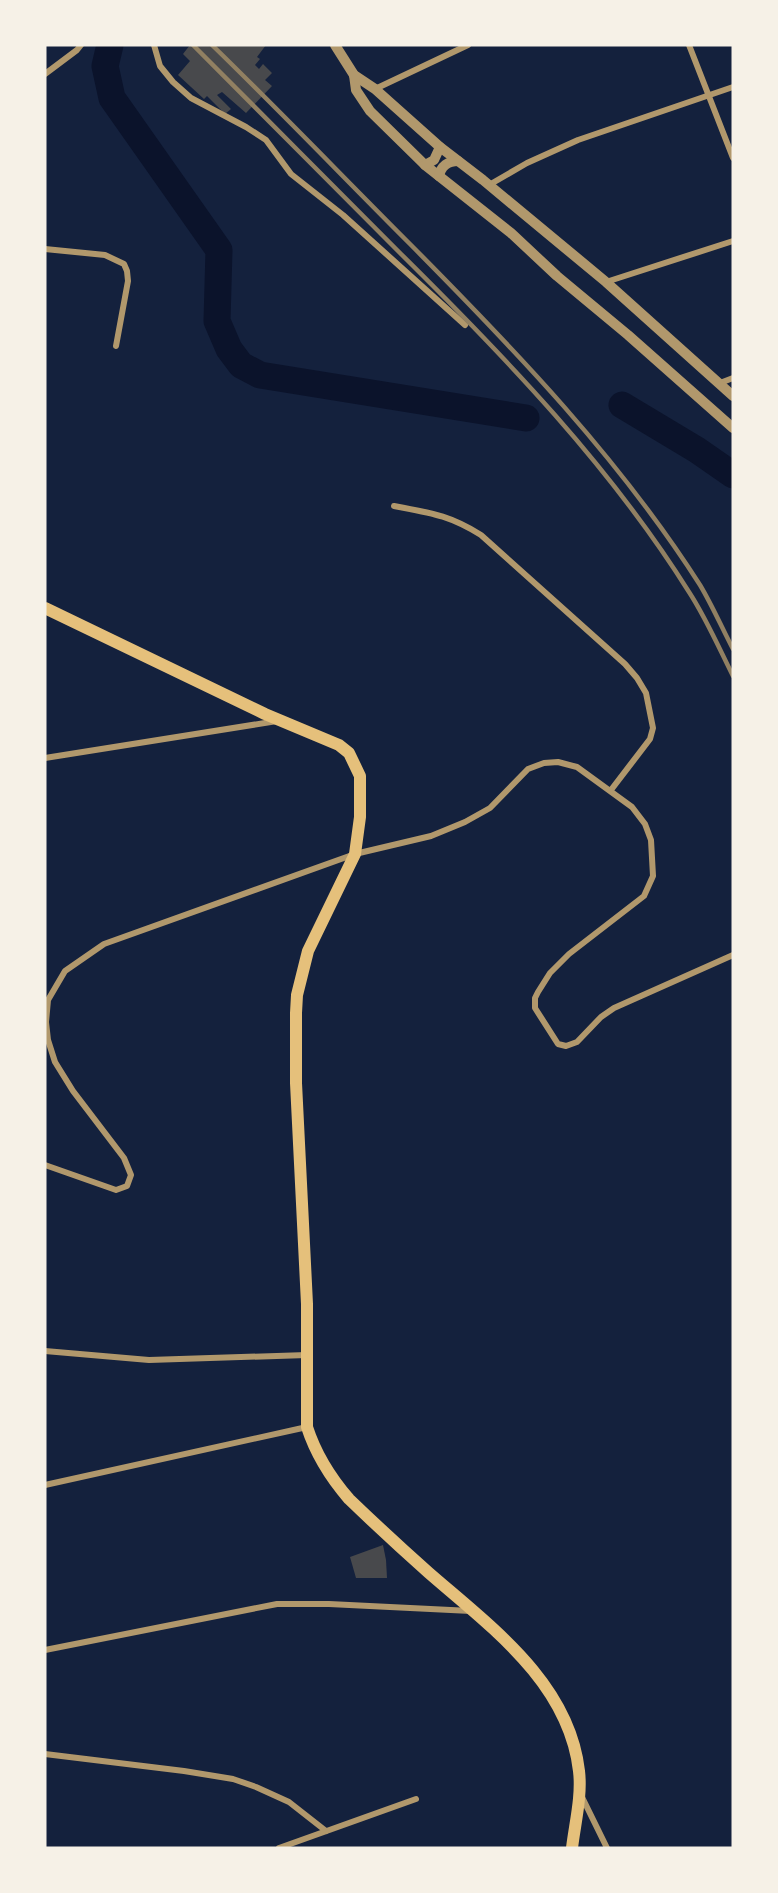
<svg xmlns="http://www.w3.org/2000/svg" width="778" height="1893" font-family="Quicksand,sans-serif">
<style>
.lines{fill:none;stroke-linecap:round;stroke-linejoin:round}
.river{stroke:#0b132b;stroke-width:27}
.building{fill:#48494c}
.minor{stroke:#b1986c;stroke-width:6}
.tertiary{stroke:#b1986c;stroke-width:10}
.secondary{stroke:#e5c07b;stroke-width:12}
.rail{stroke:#918062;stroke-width:4.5}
</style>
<rect width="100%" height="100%" fill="#14213d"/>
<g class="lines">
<g class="river">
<polyline points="110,45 105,66 112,98 219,250 217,321 229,349 241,365 260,375 526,418"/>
<polyline points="622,405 697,450 733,475"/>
</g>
</g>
<g class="building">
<polygon points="190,45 266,45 257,57 260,59 255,65 259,69 263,64 272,73 265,80 272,86 246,113 222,92 217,95 231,109 225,114 207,96 204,99 178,75 190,61 183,54"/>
<polygon points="383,1545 386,1560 387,1578 356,1578 350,1557"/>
</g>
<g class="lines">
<g class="minor">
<polyline points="154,45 160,66 173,82 191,98 246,127 266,140 291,174 343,215 465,325"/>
<polyline points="689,45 733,158"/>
<polyline points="45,74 77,50 81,45"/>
<polyline points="375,89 468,45"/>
<polyline points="489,185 527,163 578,140 733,87"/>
<polyline points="45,249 105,255 124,264 127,271 128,281 116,346"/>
<polyline points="606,282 733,241"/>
<polyline points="720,383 733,378"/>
<path d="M394,506c37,7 55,9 87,29l144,129 12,14 9,15 7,35 -3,11 -39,51"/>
<polyline points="45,758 277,721"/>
<polyline points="45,1165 116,1190 127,1186 131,1175 124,1158 73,1091 55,1062 48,1040 46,1022 48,1000 65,971 104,944 355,854 431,836 465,822 490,808 528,769 544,763 558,762 577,767 632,807 645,824 651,840 653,876 644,896 569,954 550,973 538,992 535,998 535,1008 558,1044 566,1046 577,1042 601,1017 614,1008 733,955"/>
<polyline points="45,1351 149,1360 307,1355"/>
<polyline points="45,1485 307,1427"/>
<polyline points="45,1650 277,1604 329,1604 471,1611"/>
<polyline points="45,1754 184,1771 233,1779 256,1787 289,1802 326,1831"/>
<polyline points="581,1795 607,1848"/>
<polyline points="279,1848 416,1799"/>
</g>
<g class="tertiary">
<polyline points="335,45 354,75 375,89 440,147 483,180 606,282 733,396"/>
<polyline points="354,75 356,90 370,111 425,165 511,233 557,276 628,335 733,428"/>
<polyline points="425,165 434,160 440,147"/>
<path d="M439,176c2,-10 9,-15 19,-15"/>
</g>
<path class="secondary" d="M45,608l220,106 74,31 10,8 11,23v41l-5,37 -47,97 -11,44 -1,18v70l11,221v123c9,28 23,50 42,72 26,25 53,50 80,74 62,54 140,110 150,198 3,25 -4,52 -7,77"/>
<g class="rail">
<path d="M193,45c69,70 139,139 208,209 105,104 209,212 288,338 17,26 30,56 44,84"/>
<path d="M212,45c67,65 132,133 198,199 105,106 209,214 290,341 12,20 22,43 33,64"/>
</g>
</g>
<rect width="778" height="1893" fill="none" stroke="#f6f1e7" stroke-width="93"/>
</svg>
